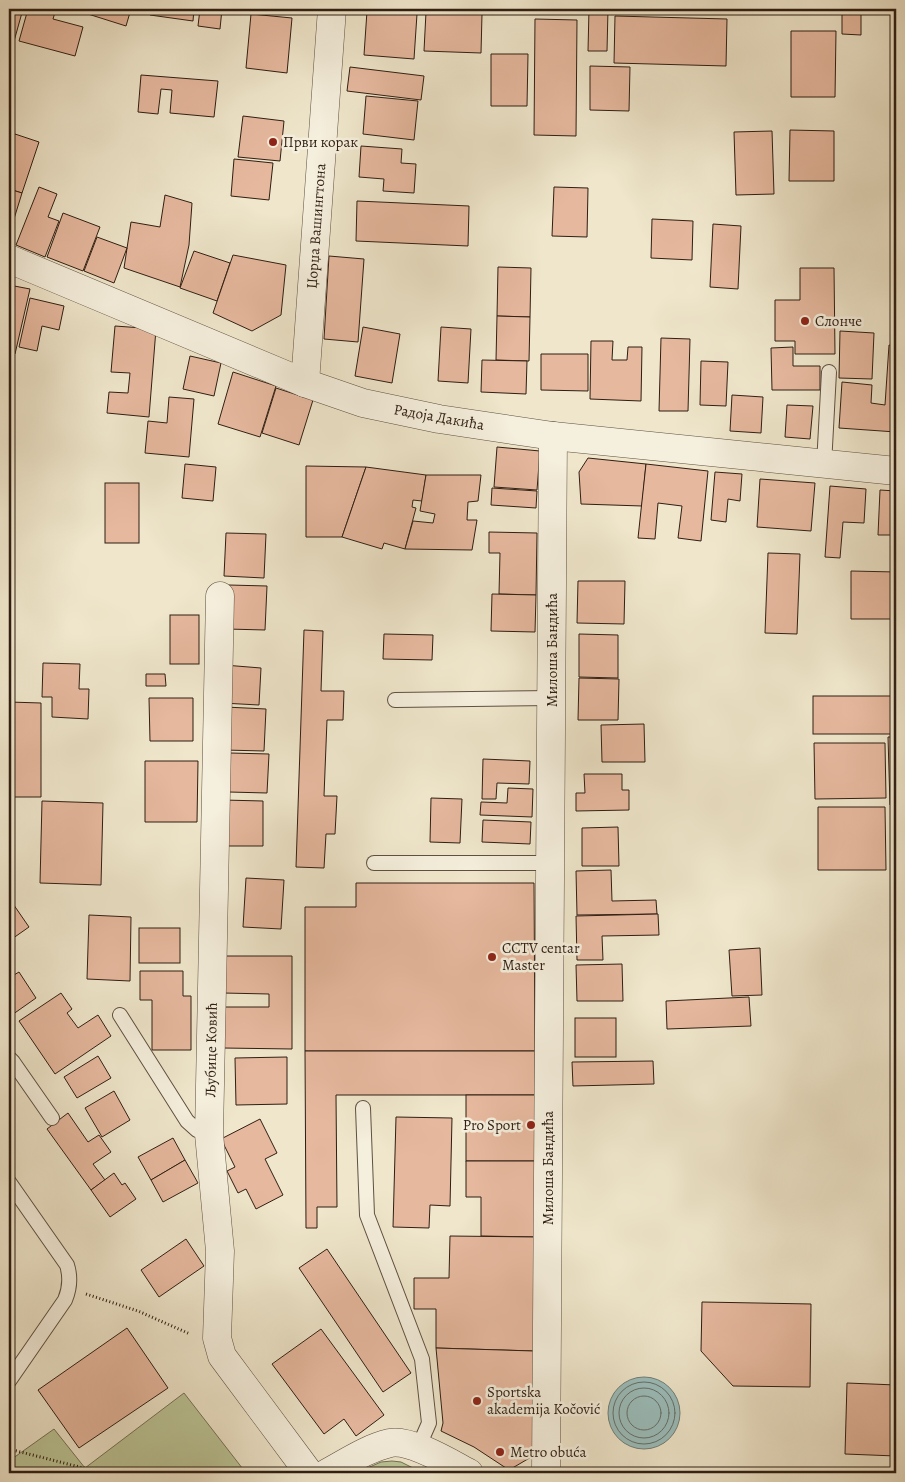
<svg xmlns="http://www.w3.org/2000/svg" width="905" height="1482" font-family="Alegreya,serif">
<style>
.green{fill:#bbc496;stroke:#757154}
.water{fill:#9bbebc;stroke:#707e78}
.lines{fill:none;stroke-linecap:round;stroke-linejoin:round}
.shore{stroke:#656e68;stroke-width:1}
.building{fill:#e6b89e;stroke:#2f1e13}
.service-casing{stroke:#5f5041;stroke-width:16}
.minor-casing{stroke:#5f5041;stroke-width:29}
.path{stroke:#2f1e13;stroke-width:3;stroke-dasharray:1 2.5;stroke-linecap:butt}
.service{stroke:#f5efdd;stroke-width:14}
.minor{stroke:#f5efdd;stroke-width:28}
.poi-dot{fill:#8f2418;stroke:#f5efdd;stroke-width:2}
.labels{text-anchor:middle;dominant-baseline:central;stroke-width:5;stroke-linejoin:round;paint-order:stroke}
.poi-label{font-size:15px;fill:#2f1e13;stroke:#f5efdd;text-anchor:start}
.street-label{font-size:15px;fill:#2f1e13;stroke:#f5efdd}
</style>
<rect width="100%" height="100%" fill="#efe6cb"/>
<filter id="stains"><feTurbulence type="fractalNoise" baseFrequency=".004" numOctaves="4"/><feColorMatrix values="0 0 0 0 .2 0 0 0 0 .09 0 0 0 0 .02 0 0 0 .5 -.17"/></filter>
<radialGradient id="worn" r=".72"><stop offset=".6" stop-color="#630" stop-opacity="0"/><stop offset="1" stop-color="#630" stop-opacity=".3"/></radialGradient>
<g class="green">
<polygon points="184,1393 246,1473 9,1473 9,1461 54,1429 85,1468"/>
<polygon points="392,1461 401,1462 423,1473 356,1473 381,1462"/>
</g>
<circle class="water" cx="644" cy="1413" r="36"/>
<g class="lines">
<g class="shore">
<circle cx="644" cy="1413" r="31"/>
<circle cx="644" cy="1413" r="25"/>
<circle cx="644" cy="1413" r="17"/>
</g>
</g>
<g class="building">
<polygon points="9,9 23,9 11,52 9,51"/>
<polygon points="28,9 56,9 53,19 83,27 75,56 19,41"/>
<polygon points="90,9 131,9 126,26 88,14"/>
<polygon points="151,9 194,9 193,21 150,15"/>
<polygon points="200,9 222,9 220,29 198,26"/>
<polygon points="589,9 608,9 607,51 588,51"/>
<polygon points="367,11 417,14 414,59 364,55"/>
<polygon points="426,12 482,14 481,53 424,51"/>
<polygon points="842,12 861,12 861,35 842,34"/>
<polygon points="251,14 292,18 287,73 246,68"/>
<polygon points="615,16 727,19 726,66 614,63"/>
<polygon points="535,19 577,20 576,136 534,135"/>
<polygon points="791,31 836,31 835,97 791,97"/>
<polygon points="491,54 528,54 527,106 491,106"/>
<polygon points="590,66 630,67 629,111 590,110"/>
<polygon points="350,67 424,76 421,100 347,91"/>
<polygon points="141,75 218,81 214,117 170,113 172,90 161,89 158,114 138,112"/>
<polygon points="366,96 418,101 414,140 363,134"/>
<polygon points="243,116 284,121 280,161 238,157"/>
<polygon points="790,130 834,131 834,181 789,181"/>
<polygon points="772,131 774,194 736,195 734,132"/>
<polygon points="15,134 39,142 22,193 9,189 9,152"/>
<polygon points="361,146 402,149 401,163 416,164 414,193 383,191 384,179 359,177"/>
<polygon points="234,159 273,163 269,200 231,196"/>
<polygon points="39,187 57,194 48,217 59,221 45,257 16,245"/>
<polygon points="554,187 588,188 587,237 552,236"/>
<polygon points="9,189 22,193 9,235"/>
<polygon points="165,195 192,203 189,245 180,287 124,268 131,222 160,227"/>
<polygon points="357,201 469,206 468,246 356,241"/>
<polygon points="63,213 100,227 83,271 47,257"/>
<polygon points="652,219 693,221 692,260 651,258"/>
<polygon points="713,224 741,226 738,289 710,287"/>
<polygon points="97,237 127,248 114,283 84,271"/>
<polygon points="194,251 230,263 217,301 180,288"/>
<polygon points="233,255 286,265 281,315 252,331 213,313"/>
<polygon points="329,256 364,259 358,342 324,339"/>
<polygon points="498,267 531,268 530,317 497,316"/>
<polygon points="800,268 834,268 835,354 795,354 795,341 775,341 775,300 800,300"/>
<polygon points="9,285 30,289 15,354 9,353"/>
<polygon points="30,298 64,306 59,330 42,326 37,351 19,347"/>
<polygon points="497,316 530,317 529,361 496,360"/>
<polygon points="115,326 156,329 149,417 107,413 109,392 128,393 130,373 111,372"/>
<polygon points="363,327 400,334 392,383 355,376"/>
<polygon points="441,327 471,329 468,383 438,381"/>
<polygon points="840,331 874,333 872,379 839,378"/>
<polygon points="661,338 690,339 688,411 659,411"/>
<polygon points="591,341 613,341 612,360 627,360 628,347 642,347 641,401 590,399"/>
<polygon points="889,345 896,346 896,432 839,428 842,382 872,385 871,403 885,405"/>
<polygon points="793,347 793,366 820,366 820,390 772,390 771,348"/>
<polygon points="541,354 588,354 588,391 541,390"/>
<polygon points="190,356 221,363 214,396 183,389"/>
<polygon points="482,360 527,361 526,394 481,392"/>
<polygon points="701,361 728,362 726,406 700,405"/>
<polygon points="233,372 276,386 260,437 218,424"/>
<polygon points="276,388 313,400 299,445 262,433"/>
<polygon points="732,395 763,397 761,433 730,431"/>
<polygon points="169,397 194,399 189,457 145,453 148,421 167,423"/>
<polygon points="787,405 813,406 810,439 785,437"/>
<polygon points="497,447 540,451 537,490 494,487"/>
<polygon points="588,458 646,464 642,506 581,504 579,472"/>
<polygon points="185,464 216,467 213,501 182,498"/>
<polygon points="646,464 708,471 701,541 678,538 682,506 658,503 655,539 638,538"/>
<polygon points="306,466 366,467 342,537 306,537"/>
<polygon points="366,467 426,475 422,501 413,500 412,507 416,508 405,549 384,543 382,549 342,537"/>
<polygon points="715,472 742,474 740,501 728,499 726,522 711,520"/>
<polygon points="426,475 481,475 478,501 468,502 467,520 477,520 472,550 405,549 413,521 433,523 435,514 420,511"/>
<polygon points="760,479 815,483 811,531 757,527"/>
<rect x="105" y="483" width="34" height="60"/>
<polygon points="830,486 866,489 864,523 843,522 840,558 825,557"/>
<polygon points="492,488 537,491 536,508 491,505"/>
<polygon points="880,490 896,491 896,535 878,535"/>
<polygon points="9,523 13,523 13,556 9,557"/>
<polygon points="489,532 537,533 536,595 499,594 500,553 489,553"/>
<polygon points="226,533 266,534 264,578 224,576"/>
<polygon points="768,553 800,554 797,634 765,633"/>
<polygon points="13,556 14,590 9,590 9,557"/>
<polygon points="851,571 896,572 896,619 851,619"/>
<polygon points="578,581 625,581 624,624 577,623"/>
<polygon points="229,585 267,586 265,630 227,629"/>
<polygon points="492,594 536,595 535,632 491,631"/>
<rect x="170" y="615" width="29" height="49"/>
<rect x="9" y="616" width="2" height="49"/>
<polygon points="304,630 323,631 321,691 344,691 343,720 327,720 324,796 337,796 335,834 326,834 324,868 296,867"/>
<polygon points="384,634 433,635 432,660 383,659"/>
<polygon points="579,634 618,635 618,678 579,677"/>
<polygon points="43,663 80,664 79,689 89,689 88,719 52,717 52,697 42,697"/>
<polygon points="224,665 261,668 259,705 222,703"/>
<polygon points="146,674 165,674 166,686 146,686"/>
<polygon points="579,678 619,679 618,720 578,720"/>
<rect x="813" y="696" width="83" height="38"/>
<polygon points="149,698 193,698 193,741 150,741"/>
<polygon points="9,702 41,703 41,797 9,797"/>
<polygon points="225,707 266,709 264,751 224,750"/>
<polygon points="644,724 645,762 602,762 601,725"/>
<polygon points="888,737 896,737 896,805 890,805"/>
<polygon points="814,743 885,743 886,798 815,799"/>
<polygon points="230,753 269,754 267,793 229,792"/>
<polygon points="483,759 530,761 529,784 497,783 496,799 482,799"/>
<polygon points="145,761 198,761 197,822 145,822"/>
<polygon points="584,774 622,774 622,790 629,790 629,810 576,811 576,793 585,793"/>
<polygon points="508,788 533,789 532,817 480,815 481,802 507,803"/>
<polygon points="431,798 462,799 460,843 430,842"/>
<polygon points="223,800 263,801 263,846 222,846"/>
<polygon points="42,801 103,803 101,885 40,883"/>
<polygon points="818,807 885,807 886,870 818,870"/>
<polygon points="483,820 531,822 530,844 482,842"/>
<polygon points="618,827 619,866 582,866 582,828"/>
<polygon points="611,870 612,901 656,900 657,914 577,915 576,871"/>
<polygon points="246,878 284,880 281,929 243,927"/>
<polygon points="356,883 534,883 535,1051 305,1051 305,907 356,907"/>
<polygon points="9,898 29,927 9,941"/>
<polygon points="658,914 659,935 602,936 603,960 577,960 576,916"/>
<polygon points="89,915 131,917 130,981 87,979"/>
<rect x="139" y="928" width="41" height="35"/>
<polygon points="760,948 762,995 732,996 729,950"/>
<polygon points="223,956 292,956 292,1049 223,1048 224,1007 269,1007 269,994 223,993"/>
<polygon points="622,964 623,1001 577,1001 576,965"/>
<polygon points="140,971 183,971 183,996 191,996 191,1050 152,1050 152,1000 140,1000"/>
<polygon points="19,972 36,998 9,1017 9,978"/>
<polygon points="61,993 72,1009 67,1013 78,1028 98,1015 111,1036 55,1074 19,1021"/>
<polygon points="749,997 751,1026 667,1029 666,1001"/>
<rect x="575" y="1018" width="41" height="39"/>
<polygon points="305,1051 535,1051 535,1095 336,1095 337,1207 317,1207 317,1228 306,1228"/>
<polygon points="98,1056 111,1078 77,1098 64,1077"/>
<polygon points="287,1057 287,1104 236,1105 235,1058"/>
<polygon points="653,1061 654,1084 573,1086 572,1062"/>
<polygon points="114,1091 130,1120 102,1137 85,1108"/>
<rect x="466" y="1095" width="69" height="66"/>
<polygon points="68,1113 88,1142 99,1135 111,1152 93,1164 105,1180 91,1190 47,1129"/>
<polygon points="396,1117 452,1118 450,1206 430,1205 429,1228 393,1227"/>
<polygon points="260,1119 277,1153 265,1159 283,1195 256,1209 246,1189 238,1193 227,1171 235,1167 221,1139"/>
<polygon points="173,1138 185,1160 151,1180 138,1157"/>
<polygon points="185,1160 198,1183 163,1202 151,1180"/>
<polygon points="466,1161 535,1161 536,1237 481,1236 481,1197 466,1197"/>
<polygon points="114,1173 122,1185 125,1183 136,1199 110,1217 91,1190"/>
<polygon points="450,1236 536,1237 534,1351 436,1348 436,1309 414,1309 414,1278 449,1278"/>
<polygon points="186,1239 204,1266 159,1297 141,1270"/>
<polygon points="327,1249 411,1373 383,1392 299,1268"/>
<polygon points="702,1302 811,1304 810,1387 733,1386 701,1351"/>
<polygon points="127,1328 168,1388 79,1448 38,1390"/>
<polygon points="321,1329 384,1415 356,1436 344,1419 324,1434 272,1364"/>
<polygon points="436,1348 534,1351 533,1456 509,1470 474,1447 441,1431 443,1423"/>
<polygon points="847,1383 896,1385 896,1456 845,1454"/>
</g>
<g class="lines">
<defs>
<g id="service">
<polyline points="824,465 829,372"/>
<polyline points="395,700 552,698"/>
<polyline points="374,863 550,863"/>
<polyline points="120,1015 187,1121 197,1130 209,1134"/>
<polyline points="9,1058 13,1062 52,1118"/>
<polyline points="363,1108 367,1215 422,1359 429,1423 418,1448"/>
<path d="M9,1182l58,83c4,13 3,23 -2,35l-56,81"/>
</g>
<g id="minor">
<polyline points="9,259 305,383 363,403 439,419 553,436 896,471"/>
<polyline points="305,383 332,9"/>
<polyline points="220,596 209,1134 220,1251 217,1338 222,1356 309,1473"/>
<path d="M327,1473c20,-11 41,-25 63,-30 21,-4 60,20 79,30"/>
<polyline points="546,1473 553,436"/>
</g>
</defs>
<use href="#service" class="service-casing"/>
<use href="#minor" class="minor-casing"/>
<g class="path">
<polyline points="86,1294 138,1311 190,1334"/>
<polyline points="9,1449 103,1473"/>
</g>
<use href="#service" class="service"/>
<use href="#minor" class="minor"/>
</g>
<g class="poi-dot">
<circle cx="273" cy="142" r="5"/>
<circle cx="805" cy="321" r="5"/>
<circle cx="492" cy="957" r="5"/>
<circle cx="531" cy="1125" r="5"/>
<circle cx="477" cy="1401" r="5"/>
<circle cx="500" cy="1452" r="5"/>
</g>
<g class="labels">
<g class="poi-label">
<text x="283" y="142">Први корак</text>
<text x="815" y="321">Слонче</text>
<text x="502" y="948">CCTV centar<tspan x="502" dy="17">Master</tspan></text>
<text x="521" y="1125" text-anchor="end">Pro Sport</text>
<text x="487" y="1392">Sportska<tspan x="487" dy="17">akademija Kočović</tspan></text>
<text x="510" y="1452">Metro obuća</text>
</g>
<g class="street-label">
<text transform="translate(316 226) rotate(-86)">Џорџа Вашингтона</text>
<text transform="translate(439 417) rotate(10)">Радоја Дакића</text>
<text transform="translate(552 650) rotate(-90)">Милоша Бандића</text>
<text transform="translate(211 1050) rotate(-89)">Љубице Ковић</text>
<text transform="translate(548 1168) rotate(-90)">Милоша Бандића</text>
</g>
</g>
<rect width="905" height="1482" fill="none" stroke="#efe6cb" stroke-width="30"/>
<rect x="10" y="10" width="885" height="1462" fill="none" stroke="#2f1e13" stroke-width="2.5"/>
<rect x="15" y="15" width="875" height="1452" fill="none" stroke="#2f1e13"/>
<rect width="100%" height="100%" filter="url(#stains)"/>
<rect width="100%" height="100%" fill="url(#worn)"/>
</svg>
